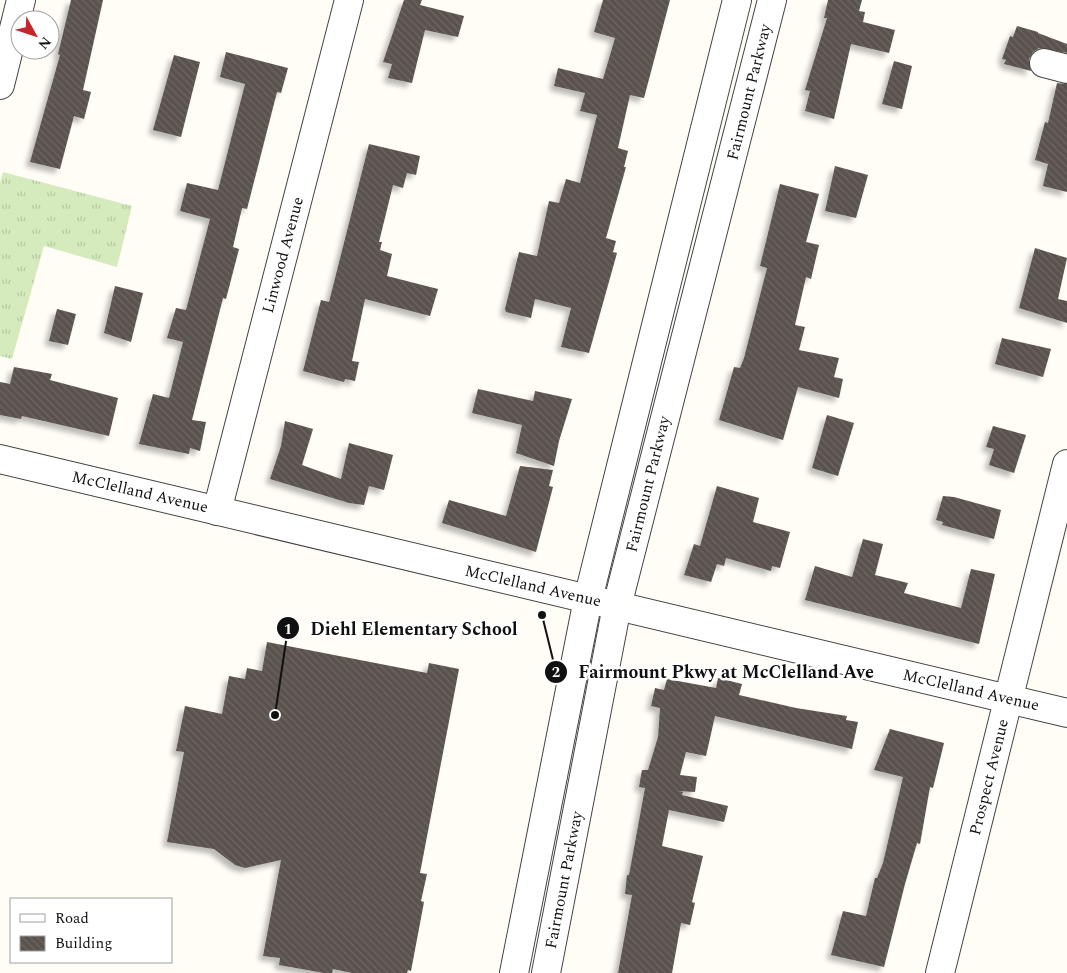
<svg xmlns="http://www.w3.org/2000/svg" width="1067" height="973" font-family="Spectral,serif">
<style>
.grass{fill:url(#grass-tufts)}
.building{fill:url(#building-back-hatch);filter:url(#shadow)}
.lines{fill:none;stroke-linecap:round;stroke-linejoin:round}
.minor-casing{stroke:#444;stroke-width:30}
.minor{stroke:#fff;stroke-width:28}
.labels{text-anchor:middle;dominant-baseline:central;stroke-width:5;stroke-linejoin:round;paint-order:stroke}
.street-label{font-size:16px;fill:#111;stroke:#fff}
.leader{fill:none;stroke:#111;stroke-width:2}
.callout-dot{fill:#111;stroke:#fff;stroke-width:2}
.mark-label{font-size:15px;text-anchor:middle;font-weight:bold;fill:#fff}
.callout-label{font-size:18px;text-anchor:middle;font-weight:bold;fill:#111;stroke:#fff;stroke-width:5;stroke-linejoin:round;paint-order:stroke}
</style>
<defs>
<pattern id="grass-tufts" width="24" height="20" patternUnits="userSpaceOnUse" patternTransform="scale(1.25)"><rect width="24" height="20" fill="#d5ebbd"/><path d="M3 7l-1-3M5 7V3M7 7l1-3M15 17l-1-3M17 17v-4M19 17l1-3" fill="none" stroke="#b6c8a1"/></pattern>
<pattern id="building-back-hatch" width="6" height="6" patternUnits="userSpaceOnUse" patternTransform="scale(1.25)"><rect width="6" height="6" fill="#5a524d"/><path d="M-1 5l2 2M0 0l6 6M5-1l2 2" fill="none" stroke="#6d6662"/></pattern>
<filter id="shadow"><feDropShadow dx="-4.5" dy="4.5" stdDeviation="2.5" flood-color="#0004"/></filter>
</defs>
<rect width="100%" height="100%" fill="#fffdf5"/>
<polygon class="grass" points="3,172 132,206 117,267 44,246 12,359 0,356 0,183"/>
<g class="building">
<polygon points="71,0 103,0 83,90 91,92 84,119 74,116 60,169 30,162 60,55 58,54"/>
<polygon points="404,0 422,0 420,5 464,16 458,37 425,30 412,83 388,78 392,64 383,62"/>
<polygon points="603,0 670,0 644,98 630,95 618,148 628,151 624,167 626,167 606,238 616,241 613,252 617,253 589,353 561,347 571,308 535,299 531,318 506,312 505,309 519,252 537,256 549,201 559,203 566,179 580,183 597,115 580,111 585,93 554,86 558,68 603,79 615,38 594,32"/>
<polygon points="828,0 862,0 859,11 865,12 863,22 895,30 889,53 851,44 834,119 805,111 810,91 805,90 827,18 824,18"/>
<polygon points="1017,26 1038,32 1038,33 1067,44 1067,53 1039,48 1033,52 1029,59 1031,71 1004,64 1006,60 1002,59 1010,36 1013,37"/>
<polygon points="226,52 288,68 281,93 277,92 247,209 242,208 233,247 239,249 226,299 223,298 192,420 206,422 200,451 190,448 189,454 139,444 153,394 169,398 183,342 167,338 176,308 186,310 210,219 180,211 187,183 218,190 245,84 220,77"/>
<polygon points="174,55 200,62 181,137 153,130"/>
<polygon points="894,61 912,66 902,109 882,104"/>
<polygon points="1057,83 1067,84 1067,192 1043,186 1048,164 1035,160 1045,122 1048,123"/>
<polygon points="369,144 420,156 416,175 407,173 403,188 393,185 379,242 382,242 380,250 392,254 387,276 438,289 430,316 365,299 352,361 359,362 355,381 345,379 344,382 303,371 321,300 329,302"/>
<polygon points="835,166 868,175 856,218 825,211"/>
<polygon points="780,184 819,194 806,242 819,245 811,279 806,277 795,325 805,327 799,350 839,358 834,377 843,379 839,398 798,387 783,440 719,420 734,367 740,368 744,358 767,268 760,266"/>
<polygon points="1035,248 1067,258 1058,299 1067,301 1067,323 1019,308"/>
<polygon points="115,286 143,293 131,342 104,333"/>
<polygon points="57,309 76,314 68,345 49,341"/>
<polygon points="1002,338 1051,349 1043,377 995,364"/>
<polygon points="14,367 52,374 50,380 118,398 109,436 22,416 21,419 0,415 0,382 10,384"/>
<polygon points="478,389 533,401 535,391 572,399 559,441 554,466 516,453 522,425 472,413"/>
<polygon points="827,415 854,423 838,476 812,468"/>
<polygon points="285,421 313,429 302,465 341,479 349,443 393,455 384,490 369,486 364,505 349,503 270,479 281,446"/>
<polygon points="993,426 1026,435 1014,473 989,465 994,449 986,447"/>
<polygon points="520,466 553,470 549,486 553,487 536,552 442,523 449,500 506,516"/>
<polygon points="717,486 759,498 753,522 790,532 780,568 772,566 771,571 726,558 724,566 717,564 711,582 684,575 694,544 700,546"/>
<polygon points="943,496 954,497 1001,510 994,539 942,525 943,522 936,520"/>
<polygon points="863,539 883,544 875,575 908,583 904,593 961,608 971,569 995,574 979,644 805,600 815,566 852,577"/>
<polygon points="267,642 427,673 429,663 459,669 420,873 427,874 421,901 424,902 411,971 408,970 407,973 352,973 333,969 332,973 324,973 279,965 280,958 263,956 281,860 245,868 235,865 214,849 167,842 184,752 176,751 185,706 222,714 229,676 245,679 247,668 262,671"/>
<polygon points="718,678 742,684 739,695 796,708 847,716 846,720 858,722 852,749 715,716 706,756 686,752 680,775 697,777 695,792 678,791 683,792 682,795 728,806 724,822 669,810 662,846 703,856 692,902 695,903 690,925 681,923 672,973 618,973 632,895 625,894 627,875 629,875 645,788 639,787 642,770 648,770 658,737 660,708 651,706 655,688 664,690 667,679 716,688"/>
<polygon points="890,729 944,743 933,788 930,787 920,844 917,843 905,884 884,967 831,955 843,911 866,916 875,878 877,878 883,863 903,777 874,770"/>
</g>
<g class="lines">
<defs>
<g id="minor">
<polyline points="1044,63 1067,69"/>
<polyline points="0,85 21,0"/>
<polyline points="0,459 1067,713"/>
<polyline points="217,511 349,0"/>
<polyline points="514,973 588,599 737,0"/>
<polyline points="546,973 617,606 772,0"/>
<polyline points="940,973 1067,464"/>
</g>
</defs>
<use href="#minor" class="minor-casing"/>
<use href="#minor" class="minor"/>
</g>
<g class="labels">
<g class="street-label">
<text transform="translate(749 92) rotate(-76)">Fairmount Parkway</text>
<text transform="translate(283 255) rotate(-75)">Linwood Avenue</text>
<text transform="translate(648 484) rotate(-76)">Fairmount Parkway</text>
<text transform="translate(140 492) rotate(13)">McClelland Avenue</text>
<text transform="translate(533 586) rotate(13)">McClelland Avenue</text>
<text transform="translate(971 690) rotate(13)">McClelland Avenue</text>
<text transform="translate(989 777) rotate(-76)">Prospect Avenue</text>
<text transform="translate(564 880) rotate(-79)">Fairmount Parkway</text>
</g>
</g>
<path class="leader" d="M275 715L288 628M542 615L556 672"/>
<g class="callout-dot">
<circle cx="275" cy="715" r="5"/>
<circle cx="542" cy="615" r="5"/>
<circle cx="288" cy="628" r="12"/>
<circle cx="556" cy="672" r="12"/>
</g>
<g class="mark-label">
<text x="288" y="634">1</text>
<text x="556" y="677">2</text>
</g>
<g class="callout-label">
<text x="414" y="635">Diehl Elementary School</text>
<text x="726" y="678">Fairmount Pkwy at McClelland Ave</text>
</g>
<rect x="10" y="898" width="162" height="65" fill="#ffffff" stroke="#a0a0a0"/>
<rect x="20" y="914" width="25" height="8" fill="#ffffff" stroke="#a0a0a0"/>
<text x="55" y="923" font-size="15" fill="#111111">Road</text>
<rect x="20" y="936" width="25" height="15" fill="url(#building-back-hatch)" stroke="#a0a0a0"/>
<text x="55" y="948" font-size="15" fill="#111111">Building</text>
<g transform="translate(35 35) rotate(130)"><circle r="24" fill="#ffffff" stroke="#a0a0a0"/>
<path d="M0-4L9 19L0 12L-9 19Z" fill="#c4262e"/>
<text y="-8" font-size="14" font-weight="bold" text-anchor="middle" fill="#111111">N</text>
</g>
</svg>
